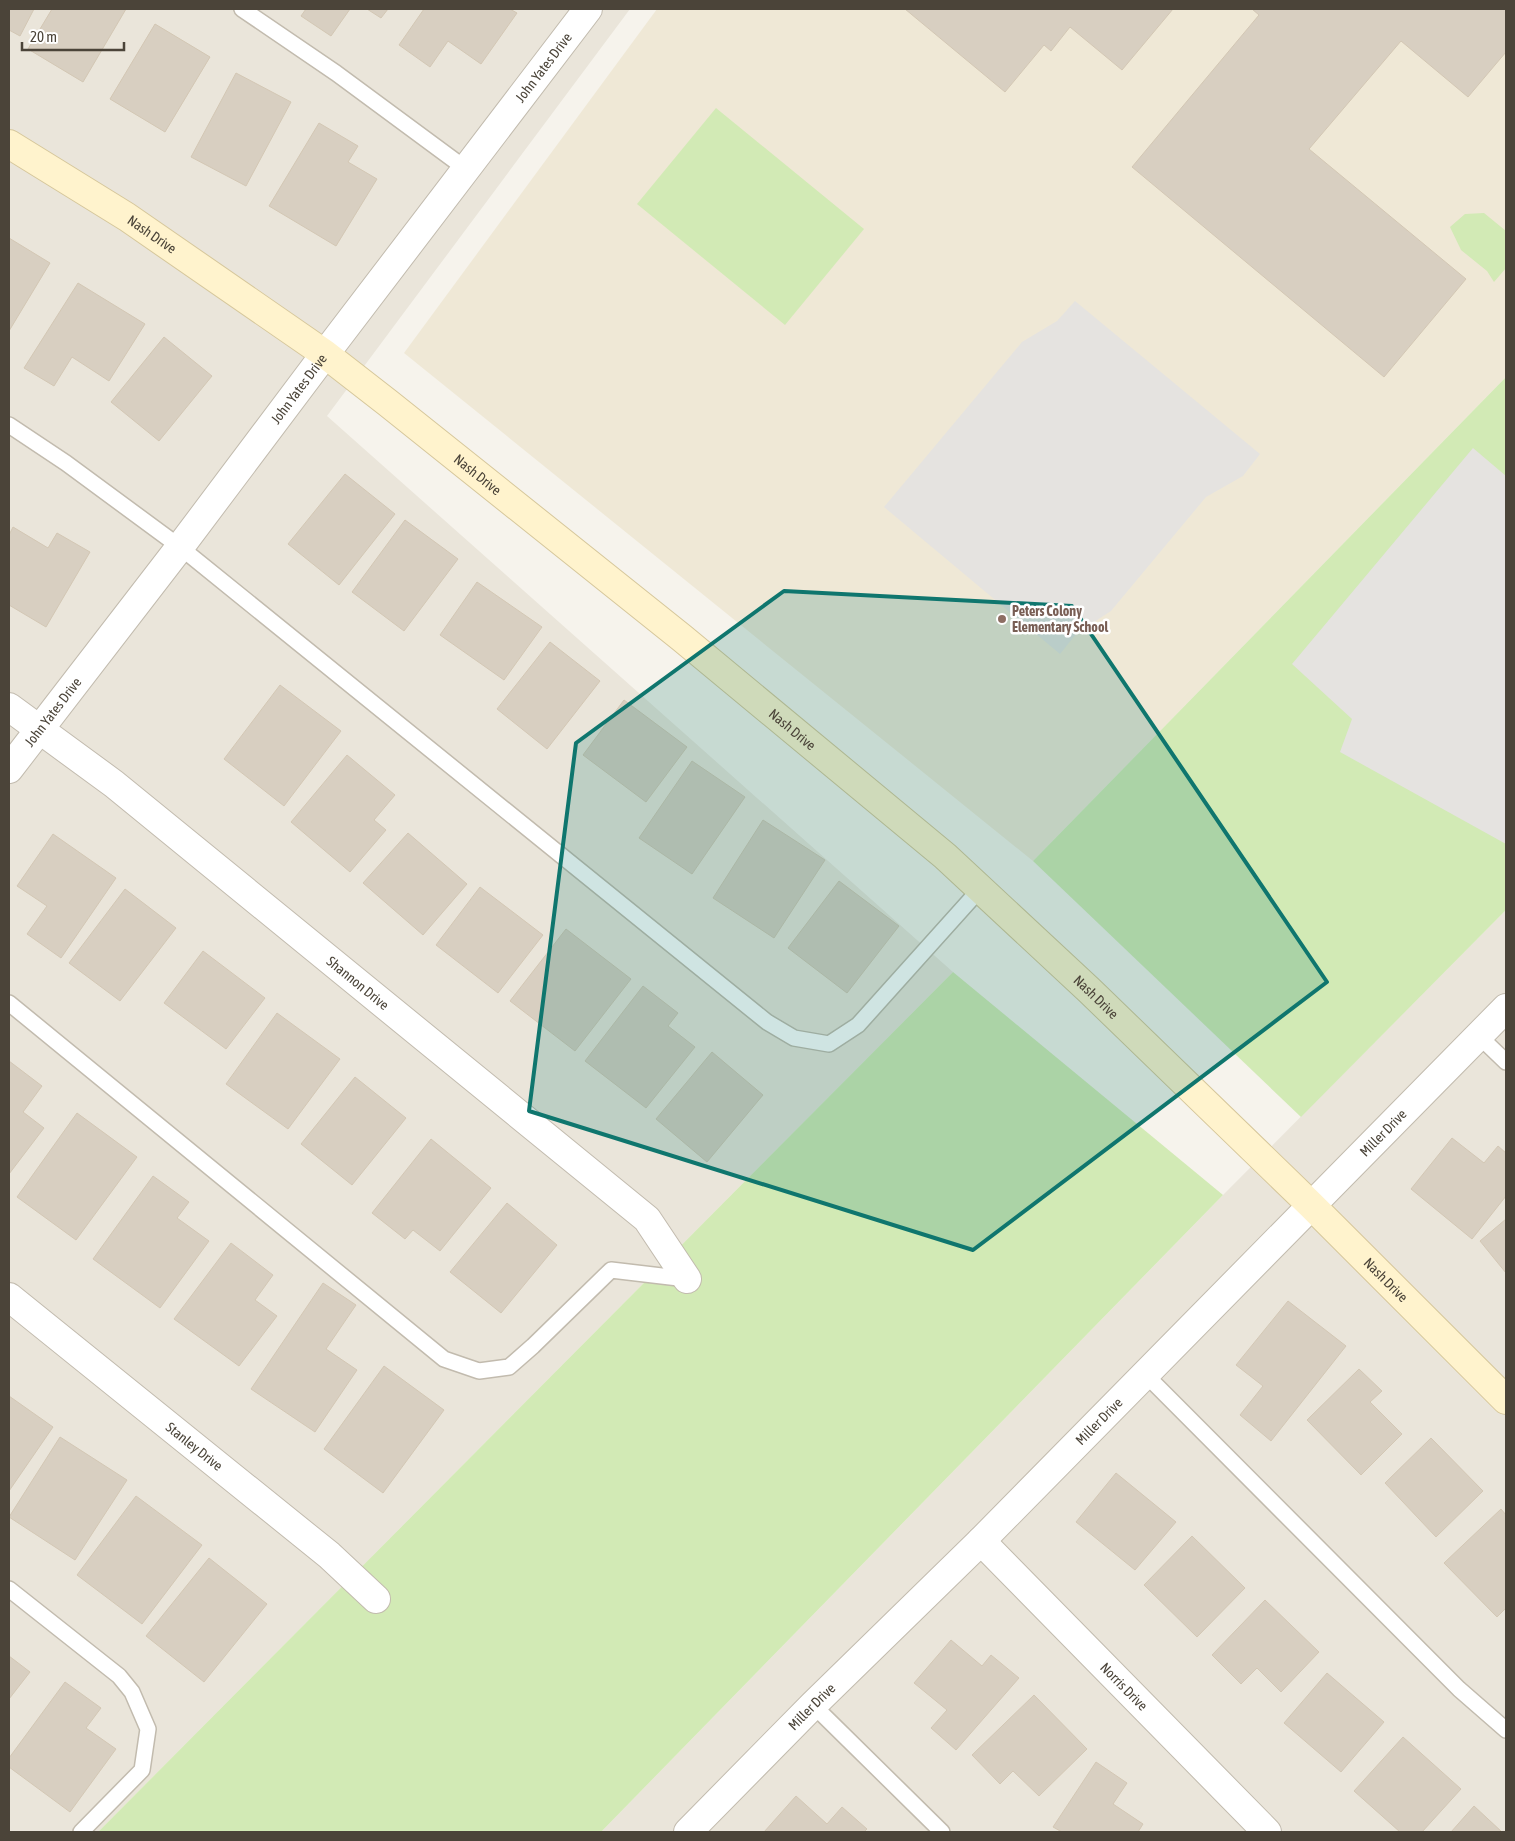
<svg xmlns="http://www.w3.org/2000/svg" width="1515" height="1841" font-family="'Asap Condensed',sans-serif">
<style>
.residential{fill:#eae5da}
.education{fill:#efe8d6}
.green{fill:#d2eab5}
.parking{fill:#e5e3e0}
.building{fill:#d8cfc1;stroke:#d3c7b4}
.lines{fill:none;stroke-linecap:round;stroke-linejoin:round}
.lane-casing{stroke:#c2bbae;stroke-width:18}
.street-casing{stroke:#c2bbae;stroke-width:30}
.secondary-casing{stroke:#d6c79b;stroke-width:30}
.lane{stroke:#fff;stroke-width:15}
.street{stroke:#fff;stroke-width:28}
.secondary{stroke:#fff3cd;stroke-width:28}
.marked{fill:#0f766e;fill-opacity:0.2;stroke:#0f766e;stroke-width:4;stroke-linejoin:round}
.education-dot{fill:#8d6e63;stroke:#fff;stroke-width:2}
.labels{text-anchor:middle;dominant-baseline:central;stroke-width:5;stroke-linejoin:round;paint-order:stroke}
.street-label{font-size:14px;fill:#4b4439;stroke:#fff}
.education-label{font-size:14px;font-weight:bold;fill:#785e54;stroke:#fff;text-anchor:start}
</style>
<rect width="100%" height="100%" fill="#f6f3ec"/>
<g class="residential">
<polygon points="9,9 630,9 327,416 953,972 98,1832 9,1832"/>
<polygon points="1506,910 1506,1832 601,1832 1223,1195"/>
</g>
<polygon class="education" points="657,9 1506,9 1506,377 1033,861 404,353"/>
<g class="green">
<polygon points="716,108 864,229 785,325 637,204"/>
<polygon points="1484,213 1506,231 1506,268 1494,282 1487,271 1461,250 1450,227 1465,214"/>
<polygon points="1506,377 1506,910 1301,1117 1033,861"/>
<polygon points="953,972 1223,1195 601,1832 98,1832"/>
</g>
<g class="parking">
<polygon points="1075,301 1260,454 1243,476 1206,497 1111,611 1077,633 1060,654 884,507 1022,342 1057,321"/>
<polygon points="1473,448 1506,476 1506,844 1340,752 1352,719 1292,664"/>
</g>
<g class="building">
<polygon points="9,9 34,9 20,36 9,30"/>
<polygon points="52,9 126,9 83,82 28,49"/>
<polygon points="306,9 350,9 331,36 301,16"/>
<polygon points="367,9 388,9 381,18"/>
<polygon points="424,9 510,9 517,13 481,64 448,41 430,67 399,45"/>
<polygon points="905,9 1173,9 1122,70 1070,27 1051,51 1044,45 1005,92"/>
<polygon points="1252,9 1506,9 1506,52 1468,97 1401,41 1309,149 1466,279 1384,377 1132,167 1259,15"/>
<polygon points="155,24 210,57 165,132 110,99"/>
<polygon points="236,73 291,102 246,186 191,157"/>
<polygon points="319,123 358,146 348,162 377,179 336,246 269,206"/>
<polygon points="9,238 50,263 9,331"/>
<polygon points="78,283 145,324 109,381 72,357 54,386 24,368"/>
<polygon points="164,337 212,376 159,441 111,402"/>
<polygon points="345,474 395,514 339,585 288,544"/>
<polygon points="405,520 458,559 404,631 352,592"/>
<polygon points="13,527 48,548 57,533 90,552 46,627 9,605 9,535"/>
<polygon points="477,582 542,627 504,680 440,635"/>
<polygon points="550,642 600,681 547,749 497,709"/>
<polygon points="280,685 341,731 284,806 224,759"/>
<polygon points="624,700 687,747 646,802 583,755"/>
<polygon points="347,755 395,795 374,820 386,830 350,872 291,822"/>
<polygon points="692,761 745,797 692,874 639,838"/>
<polygon points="763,820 825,860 774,938 713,898"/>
<polygon points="408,833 467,884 423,935 363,883"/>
<polygon points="53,834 116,878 61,958 27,934 47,906 17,886"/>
<polygon points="839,881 899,926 847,993 788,948"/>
<polygon points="480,887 543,935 498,993 436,945"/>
<polygon points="125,889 176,928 120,1001 69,963"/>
<polygon points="566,929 631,979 575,1051 510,1001"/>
<polygon points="203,951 265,998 226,1049 164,1003"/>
<polygon points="643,986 678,1013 668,1026 695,1047 646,1108 585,1061"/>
<polygon points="277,1013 340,1059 288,1129 226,1084"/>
<polygon points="712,1052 763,1095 707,1162 656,1119"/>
<polygon points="9,1061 42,1086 23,1112 44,1128 9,1174"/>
<polygon points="355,1077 406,1118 352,1185 301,1144"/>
<polygon points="77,1113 137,1157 76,1240 17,1197"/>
<polygon points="1452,1138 1484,1163 1498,1146 1506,1153 1506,1196 1472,1239 1411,1189"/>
<polygon points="431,1139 491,1188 440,1251 413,1230 405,1239 372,1213"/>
<polygon points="153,1176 189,1202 177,1218 209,1241 160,1308 93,1259"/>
<polygon points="507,1203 557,1245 501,1313 450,1272"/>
<polygon points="1506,1219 1506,1273 1480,1241"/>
<polygon points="231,1243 273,1275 255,1300 277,1316 239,1366 174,1319"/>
<polygon points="323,1283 356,1305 326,1349 357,1370 315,1432 251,1389"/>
<polygon points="1288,1301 1346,1346 1271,1441 1240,1415 1263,1386 1236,1365"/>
<polygon points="384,1366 444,1410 383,1493 324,1449"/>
<polygon points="1359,1369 1382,1391 1370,1402 1402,1434 1361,1475 1307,1420"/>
<polygon points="9,1396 53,1427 9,1491"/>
<polygon points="60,1437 127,1480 75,1560 9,1517"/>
<polygon points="1431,1438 1483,1491 1436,1537 1385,1483"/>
<polygon points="1116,1473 1176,1522 1135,1570 1076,1522"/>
<polygon points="136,1496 202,1545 142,1624 77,1575"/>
<polygon points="1501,1509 1506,1515 1506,1608 1497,1617 1444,1563"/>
<polygon points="1192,1536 1245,1588 1197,1637 1144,1585"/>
<polygon points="209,1558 267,1604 204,1682 146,1636"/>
<polygon points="1265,1600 1319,1652 1281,1692 1257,1668 1241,1684 1212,1655"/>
<polygon points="951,1640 982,1666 991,1655 1019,1678 956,1750 931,1728 947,1710 914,1683"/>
<polygon points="9,1656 30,1672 9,1699"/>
<polygon points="1327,1673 1384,1722 1341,1772 1284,1723"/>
<polygon points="65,1682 101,1708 86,1728 116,1749 70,1812 9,1767 9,1758"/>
<polygon points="1034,1695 1087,1749 1039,1796 1013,1771 1000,1784 972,1755"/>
<polygon points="1403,1737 1461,1789 1422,1832 1400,1832 1354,1791"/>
<polygon points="1096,1762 1127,1783 1113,1804 1143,1824 1138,1832 1062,1832 1053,1827"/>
<polygon points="796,1796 827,1824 842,1807 867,1829 864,1832 764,1832"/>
<polygon points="1474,1806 1502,1832 1451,1832"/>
</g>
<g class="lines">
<defs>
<g id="lane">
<polyline points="242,9 336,73 466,169"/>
<polyline points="9,425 66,463 180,547 767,1022 794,1038 829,1044 858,1025 981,888"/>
<polyline points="9,1003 444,1359 479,1371 509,1367 533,1346 611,1270 687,1279"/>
<polyline points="1479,1036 1506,1062"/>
<polyline points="1144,1373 1459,1689 1506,1730"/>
<polyline points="9,1589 119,1676 132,1692 148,1729 142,1770 81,1832"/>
<polyline points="813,1705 942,1832"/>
</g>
<g id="street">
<path id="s1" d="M9,707l105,77 533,435 40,60"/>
<path id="s2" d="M9,769l171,-222 145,-193 263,-345"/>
<path id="s3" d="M9,1297l320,258 47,44"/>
<path id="s4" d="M981,1541l286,291"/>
<path id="s5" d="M688,1832l125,-127 168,-164 525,-533"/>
</g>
<g id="secondary">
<path id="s6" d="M9,144l118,73 198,137 63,49 294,235 263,218 144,134 222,215 195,195"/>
</g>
</defs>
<use href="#lane" class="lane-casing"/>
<use href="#street" class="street-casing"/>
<use href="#secondary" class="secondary-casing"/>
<use href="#lane" class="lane"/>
<use href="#street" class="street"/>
<use href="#secondary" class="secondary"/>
</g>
<path class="marked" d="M784,591l288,15 255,376 -354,268 -444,-139 47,-368z"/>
<circle class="education-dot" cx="1002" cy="619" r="5"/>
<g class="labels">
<g class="street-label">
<text stroke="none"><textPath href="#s2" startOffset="882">John Yates Drive</textPath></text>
<text stroke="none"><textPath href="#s6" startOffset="169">Nash Drive</textPath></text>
<text stroke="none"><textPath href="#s2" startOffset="478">John Yates Drive</textPath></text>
<text stroke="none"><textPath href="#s6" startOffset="574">Nash Drive</textPath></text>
<text stroke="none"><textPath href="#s2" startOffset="72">John Yates Drive</textPath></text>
<text stroke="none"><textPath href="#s6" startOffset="979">Nash Drive</textPath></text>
<text stroke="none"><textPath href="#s1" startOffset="445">Shannon Drive</textPath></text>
<text stroke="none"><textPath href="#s6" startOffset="1384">Nash Drive</textPath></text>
<text stroke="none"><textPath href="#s5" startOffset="986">Miller Drive</textPath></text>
<text stroke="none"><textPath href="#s6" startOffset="1789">Nash Drive</textPath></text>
<text stroke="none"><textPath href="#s5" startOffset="581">Miller Drive</textPath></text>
<text stroke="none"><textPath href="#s3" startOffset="238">Stanley Drive</textPath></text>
<text stroke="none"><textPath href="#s4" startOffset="204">Norris Drive</textPath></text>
<text stroke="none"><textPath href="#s5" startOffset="176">Miller Drive</textPath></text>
</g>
<g class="education-label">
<text x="1012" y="611">Peters Colony<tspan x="1012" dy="16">Elementary School</tspan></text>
</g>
</g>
<rect width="1515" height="1841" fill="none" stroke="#4b4439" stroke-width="20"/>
<path d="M22 42v8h102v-8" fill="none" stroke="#4b4439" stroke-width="2.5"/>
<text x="30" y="42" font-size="15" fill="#4b4439" stroke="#ffffff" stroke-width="4" paint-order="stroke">20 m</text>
</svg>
